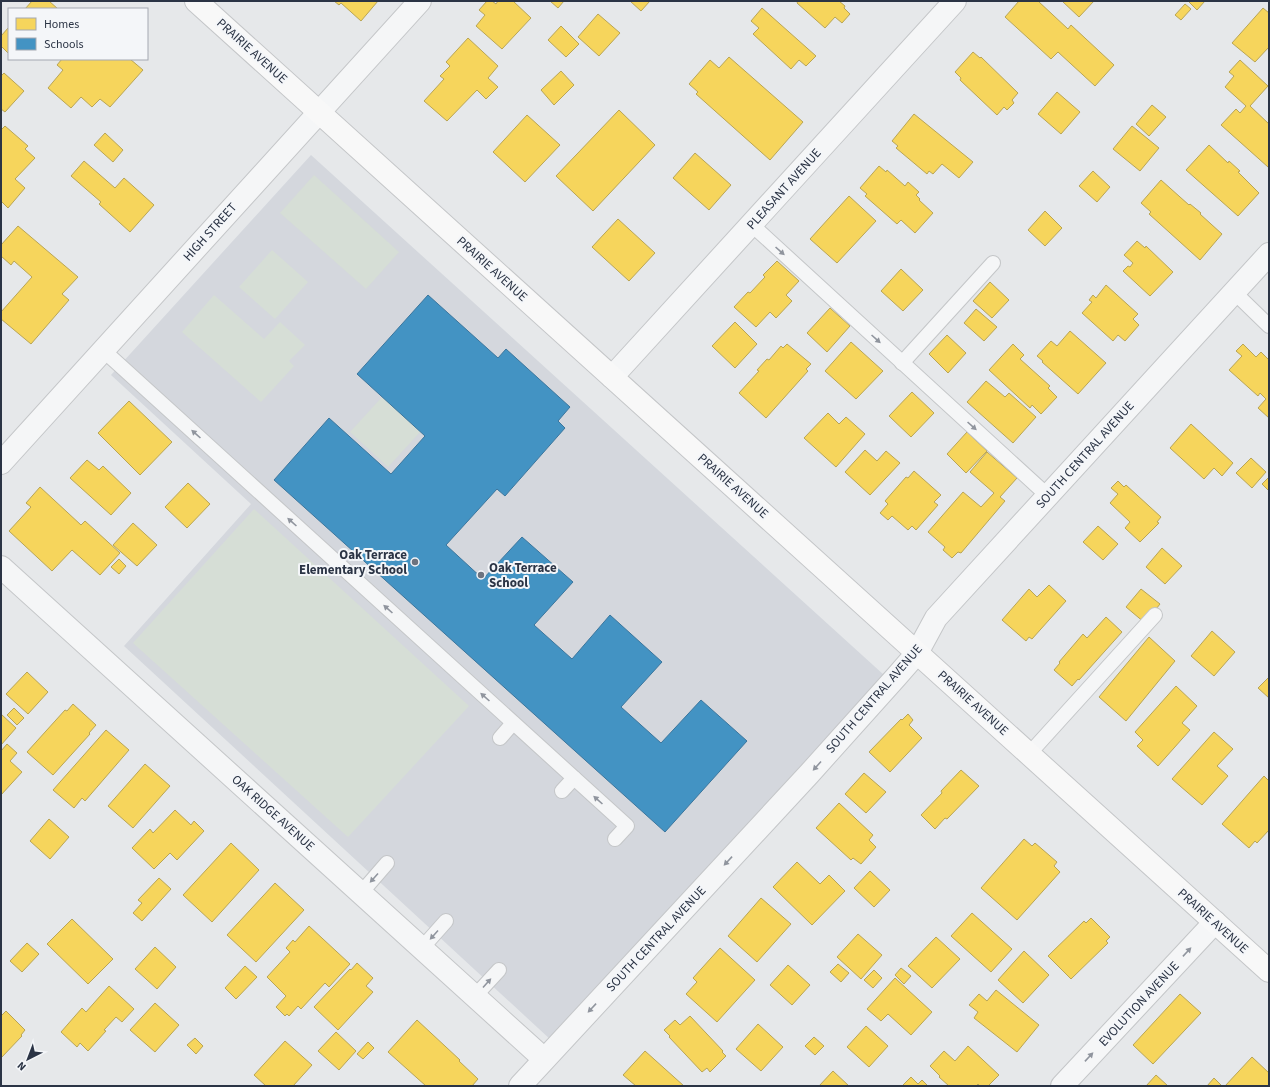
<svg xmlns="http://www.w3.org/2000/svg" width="1270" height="1087" font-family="'Source Sans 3',sans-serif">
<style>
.built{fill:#d4d7dd}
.green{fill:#d6ded6}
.homes{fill:#f6d55c;stroke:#b9a555}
.schools{fill:#4393c3;stroke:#3c769d}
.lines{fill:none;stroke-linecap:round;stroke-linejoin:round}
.service-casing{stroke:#c4c6c8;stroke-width:16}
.minor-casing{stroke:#c4c6c8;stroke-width:24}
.secondary-casing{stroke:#c4c6c8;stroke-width:24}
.service{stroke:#f5f6f7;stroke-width:14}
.minor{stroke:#f5f6f7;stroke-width:22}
.secondary{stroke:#f8f8f8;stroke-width:22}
.oneway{fill:#90959e}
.poi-dot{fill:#6c737f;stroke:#f4f6f9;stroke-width:1.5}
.labels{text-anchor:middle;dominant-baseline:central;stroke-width:4;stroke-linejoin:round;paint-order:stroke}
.street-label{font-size:13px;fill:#2b3445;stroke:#f4f6f9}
.poi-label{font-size:13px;font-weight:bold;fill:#2b3445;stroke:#f4f6f9;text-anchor:end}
</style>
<rect width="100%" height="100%" fill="#e6e8ea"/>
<polygon class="built" points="311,155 884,675 551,1040 124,646 251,504 111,375"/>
<g class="green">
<polygon points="314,175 399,252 366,289 280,213"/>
<polygon points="272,250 308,282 275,319 239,287"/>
<polygon points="214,295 264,339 280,322 305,345 289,361 294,366 261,402 182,332"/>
<polygon points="383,396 422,430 388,467 350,432"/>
<polygon points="254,509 469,706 348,837 133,643"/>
</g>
<g class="homes">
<polygon points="32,1 49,1 58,9 25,9"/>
<polygon points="334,1 378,1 361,21 341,3 339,5"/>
<polygon points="487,1 492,1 496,4 498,1 513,1 531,18 502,49 476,26 485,15 479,10"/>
<polygon points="550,1 564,1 558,8"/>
<polygon points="630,1 650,1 641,11"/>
<polygon points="798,1 839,1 845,6 844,8 850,14 842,23 835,17 825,28 797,3"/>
<polygon points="1019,1 1038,1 1068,29 1071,25 1114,65 1095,86 1058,52 1051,59 1005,17"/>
<polygon points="1062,1 1094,1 1079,17"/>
<polygon points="1188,1 1205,1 1197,10"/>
<polygon points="1185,4 1191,9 1181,20 1175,15"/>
<polygon points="762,8 816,56 806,66 799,60 791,69 753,34 759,28 751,21"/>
<polygon points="1263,8 1269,13 1269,47 1255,62 1232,43"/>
<polygon points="598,14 620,33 599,56 578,37"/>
<polygon points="561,26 579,44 566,57 548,40"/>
<polygon points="9,27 9,54 1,46 1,36"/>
<polygon points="468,38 498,66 488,78 498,87 486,99 477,90 447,121 424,101 444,79 440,76 450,66 446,62"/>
<polygon points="973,52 980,58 981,57 1018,93 1012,100 1014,103 1007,110 1004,107 997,115 960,80 961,78 955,72"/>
<polygon points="729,57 803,122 770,160 696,94 698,92 689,84 710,60 719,68"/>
<polygon points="62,59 130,59 143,70 110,107 100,99 92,107 81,97 71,108 48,88 63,70 57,65"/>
<polygon points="1240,60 1268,86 1250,106 1269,124 1269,165 1268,167 1221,125 1236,109 1240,113 1246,106 1225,87 1234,76 1229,72"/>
<polygon points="561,71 574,85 554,105 541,90"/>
<polygon points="4,73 24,91 5,112 1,109 1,76"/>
<polygon points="1057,92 1080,112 1061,134 1038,114"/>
<polygon points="1152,105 1166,117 1149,136 1136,124"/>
<polygon points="619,110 655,145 593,211 556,176"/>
<polygon points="914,114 973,162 959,178 942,164 933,174 929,171 927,174 896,148 898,146 892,141"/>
<polygon points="527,115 560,145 525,182 493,152"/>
<polygon points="5,126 28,146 25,149 35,158 15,179 25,188 8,208 1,201 1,130"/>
<polygon points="1132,126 1159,148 1140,171 1113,149"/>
<polygon points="105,133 123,150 113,162 94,145"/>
<polygon points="1209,145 1228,163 1229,161 1240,171 1238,172 1259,193 1238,216 1186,170"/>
<polygon points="695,153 731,185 709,210 673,178"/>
<polygon points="84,161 115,188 124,178 154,205 130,232 99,204 101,202 71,176"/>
<polygon points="879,166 886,172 887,170 905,186 908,182 919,192 916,195 920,199 919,200 933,213 915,233 901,220 897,224 865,196 867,194 860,188"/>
<polygon points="1093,171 1110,187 1097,202 1079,186"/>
<polygon points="1161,180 1189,205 1190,204 1201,213 1200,214 1222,234 1200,260 1149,214 1151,212 1141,203"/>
<polygon points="849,196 876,221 837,263 810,239"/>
<polygon points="1045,211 1062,228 1045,246 1028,230"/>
<polygon points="618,219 655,253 629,281 592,247"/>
<polygon points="18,226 78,277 62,294 69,300 31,344 1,319 1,312 32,277 14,261 11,265 1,256 1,245"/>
<polygon points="1137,241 1145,248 1146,246 1173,272 1150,296 1123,271 1128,266 1130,267 1133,263 1124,255"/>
<polygon points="777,261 799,281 786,295 792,301 776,318 770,312 756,327 734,307 748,292 750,293 765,277 763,275"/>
<polygon points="901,269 923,290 903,311 881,291"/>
<polygon points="990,282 1009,300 992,318 973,301"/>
<polygon points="1106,285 1138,314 1133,319 1139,325 1125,341 1118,335 1113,341 1082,313 1092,302 1089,300 1093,295 1096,298"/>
<polygon points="830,308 850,326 827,352 807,333"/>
<polygon points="976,309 997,327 984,341 964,323"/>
<polygon points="735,322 757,344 735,368 712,346"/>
<polygon points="1070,331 1106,363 1078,394 1042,362 1043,361 1037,356 1051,341 1057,346"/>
<polygon points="947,335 966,353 948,373 929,354"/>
<polygon points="851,342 883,371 856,399 825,371"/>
<polygon points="787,344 811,364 806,369 808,371 766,418 739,393 759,371 757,370 767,359 769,360 781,346 783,348"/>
<polygon points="1013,344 1024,355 1020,359 1050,386 1048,388 1057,397 1041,414 1032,405 1030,408 989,370"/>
<polygon points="1243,344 1256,357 1261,352 1269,360 1269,418 1258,408 1266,399 1260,393 1258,396 1229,370 1242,356 1236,351"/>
<polygon points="986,381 1005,397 1009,393 1036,417 1013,443 967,402"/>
<polygon points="912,392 934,413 911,437 889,416"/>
<polygon points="129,401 172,442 140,475 98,433"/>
<polygon points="828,413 839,424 846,417 865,434 836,467 804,438"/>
<polygon points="1191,424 1233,463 1222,476 1214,468 1204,479 1170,448"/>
<polygon points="967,432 987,451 966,473 947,454"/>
<polygon points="865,450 877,461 886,451 900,463 870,495 845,472"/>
<polygon points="987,452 1017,478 1000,497 1005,501 961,553 958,552 952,558 943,550 945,547 928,532 963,492 981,507 994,493 970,472"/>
<polygon points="1251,458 1266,472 1252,488 1236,473"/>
<polygon points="87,460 99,470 103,466 131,493 111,515 70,478"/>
<polygon points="914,471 941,495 934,502 938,505 916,530 912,526 908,530 892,516 888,520 880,513 888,504 885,501 906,477 908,478"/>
<polygon points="1269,477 1269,491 1262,484"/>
<polygon points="1118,481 1124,487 1126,485 1161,517 1157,522 1159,523 1140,542 1125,528 1130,522 1110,503 1118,494 1111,488"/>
<polygon points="188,483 210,504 187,528 165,507"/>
<polygon points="40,487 81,525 85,521 120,553 100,575 72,550 52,571 9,531 31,507 26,503"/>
<polygon points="133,523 157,545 137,566 113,545"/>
<polygon points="1098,526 1118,544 1103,560 1083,542"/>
<polygon points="1162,548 1182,566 1165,584 1146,567"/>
<polygon points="119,559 126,566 119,574 111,567"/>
<polygon points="1049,585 1066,601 1032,639 1029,637 1026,641 1002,620 1029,589 1037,597"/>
<polygon points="1141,589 1160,604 1145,623 1126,607"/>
<polygon points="1106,617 1122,632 1079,680 1078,679 1072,686 1054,670 1060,663 1059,662 1083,634 1087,638"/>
<polygon points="1212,631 1235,652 1214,676 1191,656"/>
<polygon points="1149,637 1175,661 1126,721 1099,697"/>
<polygon points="27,672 48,692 28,714 6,694"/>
<polygon points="1269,677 1269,698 1258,688"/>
<polygon points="1176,686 1197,706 1182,723 1190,730 1158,766 1137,746 1143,740 1135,732"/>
<polygon points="73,704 96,725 89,733 90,734 53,775 27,752 65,710 67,711"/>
<polygon points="14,708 24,718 17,725 7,715"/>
<polygon points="1,714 16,728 1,745"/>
<polygon points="908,714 913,720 909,725 922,738 890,772 869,752 901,719 902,720"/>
<polygon points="106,730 129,750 85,801 82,798 74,808 53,790"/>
<polygon points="1214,732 1233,749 1217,766 1228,776 1202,805 1172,779"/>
<polygon points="7,744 17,753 10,761 22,772 1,795 1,751"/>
<polygon points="145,764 170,786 133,828 108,806"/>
<polygon points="961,770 979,786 947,819 945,818 935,829 921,815 942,793 941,791"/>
<polygon points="864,773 886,792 866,813 845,794"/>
<polygon points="1264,776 1269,781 1269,830 1257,843 1255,841 1249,848 1222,824"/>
<polygon points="839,803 873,835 869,840 876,847 861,864 853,858 851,860 816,828"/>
<polygon points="175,810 191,825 194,821 204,831 177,860 170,853 154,869 132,848 150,829 153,833"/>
<polygon points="49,819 69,837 50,859 30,841"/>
<polygon points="1024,839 1032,846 1035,843 1057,862 1054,866 1060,872 1017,920 981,888"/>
<polygon points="231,843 259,870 212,922 183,895"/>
<polygon points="797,862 820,884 829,875 845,891 812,925 773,887"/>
<polygon points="870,871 890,890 874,907 854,888"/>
<polygon points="159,878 171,889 142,921 133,913 142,903 138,900"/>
<polygon points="275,883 304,910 256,962 227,935"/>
<polygon points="761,898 791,924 757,962 728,936"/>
<polygon points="972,913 1012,949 991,972 951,936"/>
<polygon points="1091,918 1110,937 1106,941 1108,943 1071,979 1048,956 1084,921 1086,923"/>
<polygon points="72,919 113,959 88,984 47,944"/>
<polygon points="309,926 350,964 329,987 325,983 301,1009 298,1006 289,1016 287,1014 285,1016 276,1007 286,996 267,977 290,952 286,948 293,940 295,942"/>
<polygon points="858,934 882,955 861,979 837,957"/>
<polygon points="936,937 960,959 932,988 908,966"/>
<polygon points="27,943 39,954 22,972 10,961"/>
<polygon points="155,947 176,967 157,989 135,969"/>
<polygon points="720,948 755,980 717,1022 686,994 697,982 693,978"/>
<polygon points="1024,951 1049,975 1023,1003 998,980"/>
<polygon points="357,963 373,978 366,986 373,992 338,1030 314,1007 350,969 351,970"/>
<polygon points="838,964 849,973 841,982 830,972"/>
<polygon points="788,965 810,985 792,1005 770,985"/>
<polygon points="245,966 257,977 236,999 225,988"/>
<polygon points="901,968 911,976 904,984 895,975"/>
<polygon points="874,970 882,978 873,988 864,980"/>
<polygon points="895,978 932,1012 911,1035 888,1014 881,1021 867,1009"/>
<polygon points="109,986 134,1009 122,1022 116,1017 104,1030 106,1031 88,1051 80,1043 77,1047 61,1032 82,1008 86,1012"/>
<polygon points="996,990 1039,1025 1017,1052 974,1018 978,1012 969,1005 979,994 987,1001"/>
<polygon points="1180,994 1201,1013 1153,1064 1133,1045"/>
<polygon points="155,1003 179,1025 155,1052 130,1030"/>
<polygon points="6,1011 25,1030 21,1035 22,1036 1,1058 1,1016"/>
<polygon points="690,1016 723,1051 722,1052 726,1056 710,1072 707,1068 702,1072 669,1037 670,1036 664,1030 675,1020 680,1025"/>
<polygon points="417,1020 460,1060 459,1061 478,1079 472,1086 426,1086 388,1052"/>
<polygon points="758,1024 783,1047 761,1071 736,1049"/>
<polygon points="866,1026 888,1046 869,1067 847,1047"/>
<polygon points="336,1032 356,1051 339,1070 318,1051"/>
<polygon points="814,1037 824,1046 815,1055 805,1046"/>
<polygon points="195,1038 203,1046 196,1054 187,1045"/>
<polygon points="285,1041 312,1065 293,1086 266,1086 254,1075"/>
<polygon points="368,1042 374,1048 363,1059 357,1054"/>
<polygon points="968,1046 999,1075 988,1086 980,1086 978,1084 976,1086 949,1086 939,1077 940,1076 930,1066 944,1051 955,1061"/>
<polygon points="645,1051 684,1086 636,1086 623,1075"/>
<polygon points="1252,1057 1269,1073 1269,1086 1225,1086"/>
<polygon points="833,1071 849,1086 819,1086"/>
<polygon points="1156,1075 1168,1086 1146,1086"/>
<polygon points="911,1077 918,1084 922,1080 928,1086 902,1086"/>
<polygon points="1214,1078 1222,1086 1207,1086"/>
</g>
<polygon class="schools" points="428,295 498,358 506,349 570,407 558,421 565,428 505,496 497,489 446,545 483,579 522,537 573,582 534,625 572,659 610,615 662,662 621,707 661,743 701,700 747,741 665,832 274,480 329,418 391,474 425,436 357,374"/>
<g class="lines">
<defs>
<g id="service">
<polyline points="751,224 1048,496"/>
<polyline points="1234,292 1269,326"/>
<polyline points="103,350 627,826 615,839"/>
<polyline points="902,363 993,263"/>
<polyline points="500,738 513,723"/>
<polyline points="1029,754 1155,615"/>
<polyline points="562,791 574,778"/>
<polyline points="361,893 387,863"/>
<polyline points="422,948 446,921"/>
<polyline points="475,996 499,970"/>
</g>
<g id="minor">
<polyline points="612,377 955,1"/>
<polyline points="1,463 420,1"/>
<polyline points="1,567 544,1059"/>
<polyline points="520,1086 809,774 897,676 917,653 936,618 1269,254"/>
<polyline points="1062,1086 1215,922"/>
</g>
<polyline id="secondary" points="196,1 1269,971"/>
</defs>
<use href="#service" class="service-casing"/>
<use href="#minor" class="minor-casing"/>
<use href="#secondary" class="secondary-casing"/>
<use href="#service" class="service"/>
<use href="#minor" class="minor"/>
<use href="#secondary" class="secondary"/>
</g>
<defs><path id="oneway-solid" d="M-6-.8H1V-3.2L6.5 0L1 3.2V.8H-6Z"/></defs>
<g class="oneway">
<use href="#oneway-solid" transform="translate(780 251) rotate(42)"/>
<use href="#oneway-solid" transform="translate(876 339) rotate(42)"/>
<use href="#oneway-solid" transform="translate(972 426) rotate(42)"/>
<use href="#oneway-solid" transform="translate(196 434) rotate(-138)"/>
<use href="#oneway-solid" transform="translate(292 522) rotate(-138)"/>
<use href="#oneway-solid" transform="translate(388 609) rotate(-138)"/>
<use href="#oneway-solid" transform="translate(485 697) rotate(-138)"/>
<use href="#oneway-solid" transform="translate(817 766) rotate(132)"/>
<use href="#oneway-solid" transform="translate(598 800) rotate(-138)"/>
<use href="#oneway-solid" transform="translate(728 861) rotate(133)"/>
<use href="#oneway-solid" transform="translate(374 878) rotate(132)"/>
<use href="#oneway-solid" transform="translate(434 935) rotate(132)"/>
<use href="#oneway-solid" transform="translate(1187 952) rotate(-47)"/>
<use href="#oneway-solid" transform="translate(487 983) rotate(-48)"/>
<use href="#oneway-solid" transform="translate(592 1008) rotate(133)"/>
<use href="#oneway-solid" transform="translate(1089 1057) rotate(-47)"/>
</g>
<g class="poi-dot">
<circle cx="415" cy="562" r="4"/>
<circle cx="481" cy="575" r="4"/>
</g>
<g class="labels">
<g class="street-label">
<text transform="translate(252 51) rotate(42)">PRAIRIE AVENUE</text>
<text transform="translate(784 189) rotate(-48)">PLEASANT AVENUE</text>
<text transform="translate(210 232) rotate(-48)">HIGH STREET</text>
<text transform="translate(492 269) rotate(42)">PRAIRIE AVENUE</text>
<text transform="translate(1085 455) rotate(-48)">SOUTH CENTRAL AVENUE</text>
<text transform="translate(733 486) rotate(42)">PRAIRIE AVENUE</text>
<text transform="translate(874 699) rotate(-49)">SOUTH CENTRAL AVENUE</text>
<text transform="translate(973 703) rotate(42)">PRAIRIE AVENUE</text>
<text transform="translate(273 813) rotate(42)">OAK RIDGE AVENUE</text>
<text transform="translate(1213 921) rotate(42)">PRAIRIE AVENUE</text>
<text transform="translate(656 939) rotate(-47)">SOUTH CENTRAL AVENUE</text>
<text transform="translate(1139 1004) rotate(-47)">EVOLUTION AVENUE</text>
</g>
<g class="poi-label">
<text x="407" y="555">Oak Terrace<tspan x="407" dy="15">Elementary School</tspan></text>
<text x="489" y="568" text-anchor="start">Oak Terrace<tspan x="489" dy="15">School</tspan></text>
</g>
</g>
<rect width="1270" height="1087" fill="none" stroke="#2b3445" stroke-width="4"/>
<rect x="8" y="8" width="140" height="52" fill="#f4f6f9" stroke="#a4a8b1"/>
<rect x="16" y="18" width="20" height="12" fill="#f6d55c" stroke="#a4a8b1"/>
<text x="44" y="28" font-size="12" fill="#2b3445">Homes</text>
<rect x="16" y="38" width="20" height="12" fill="#4393c3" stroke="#a4a8b1"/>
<text x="44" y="48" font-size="12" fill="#2b3445">Schools</text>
<g transform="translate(28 1059) rotate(222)" stroke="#f4f6f9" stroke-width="3" paint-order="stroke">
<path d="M0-3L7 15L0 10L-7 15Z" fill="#2b3445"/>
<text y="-6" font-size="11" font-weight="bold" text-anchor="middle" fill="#2b3445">N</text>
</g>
</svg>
